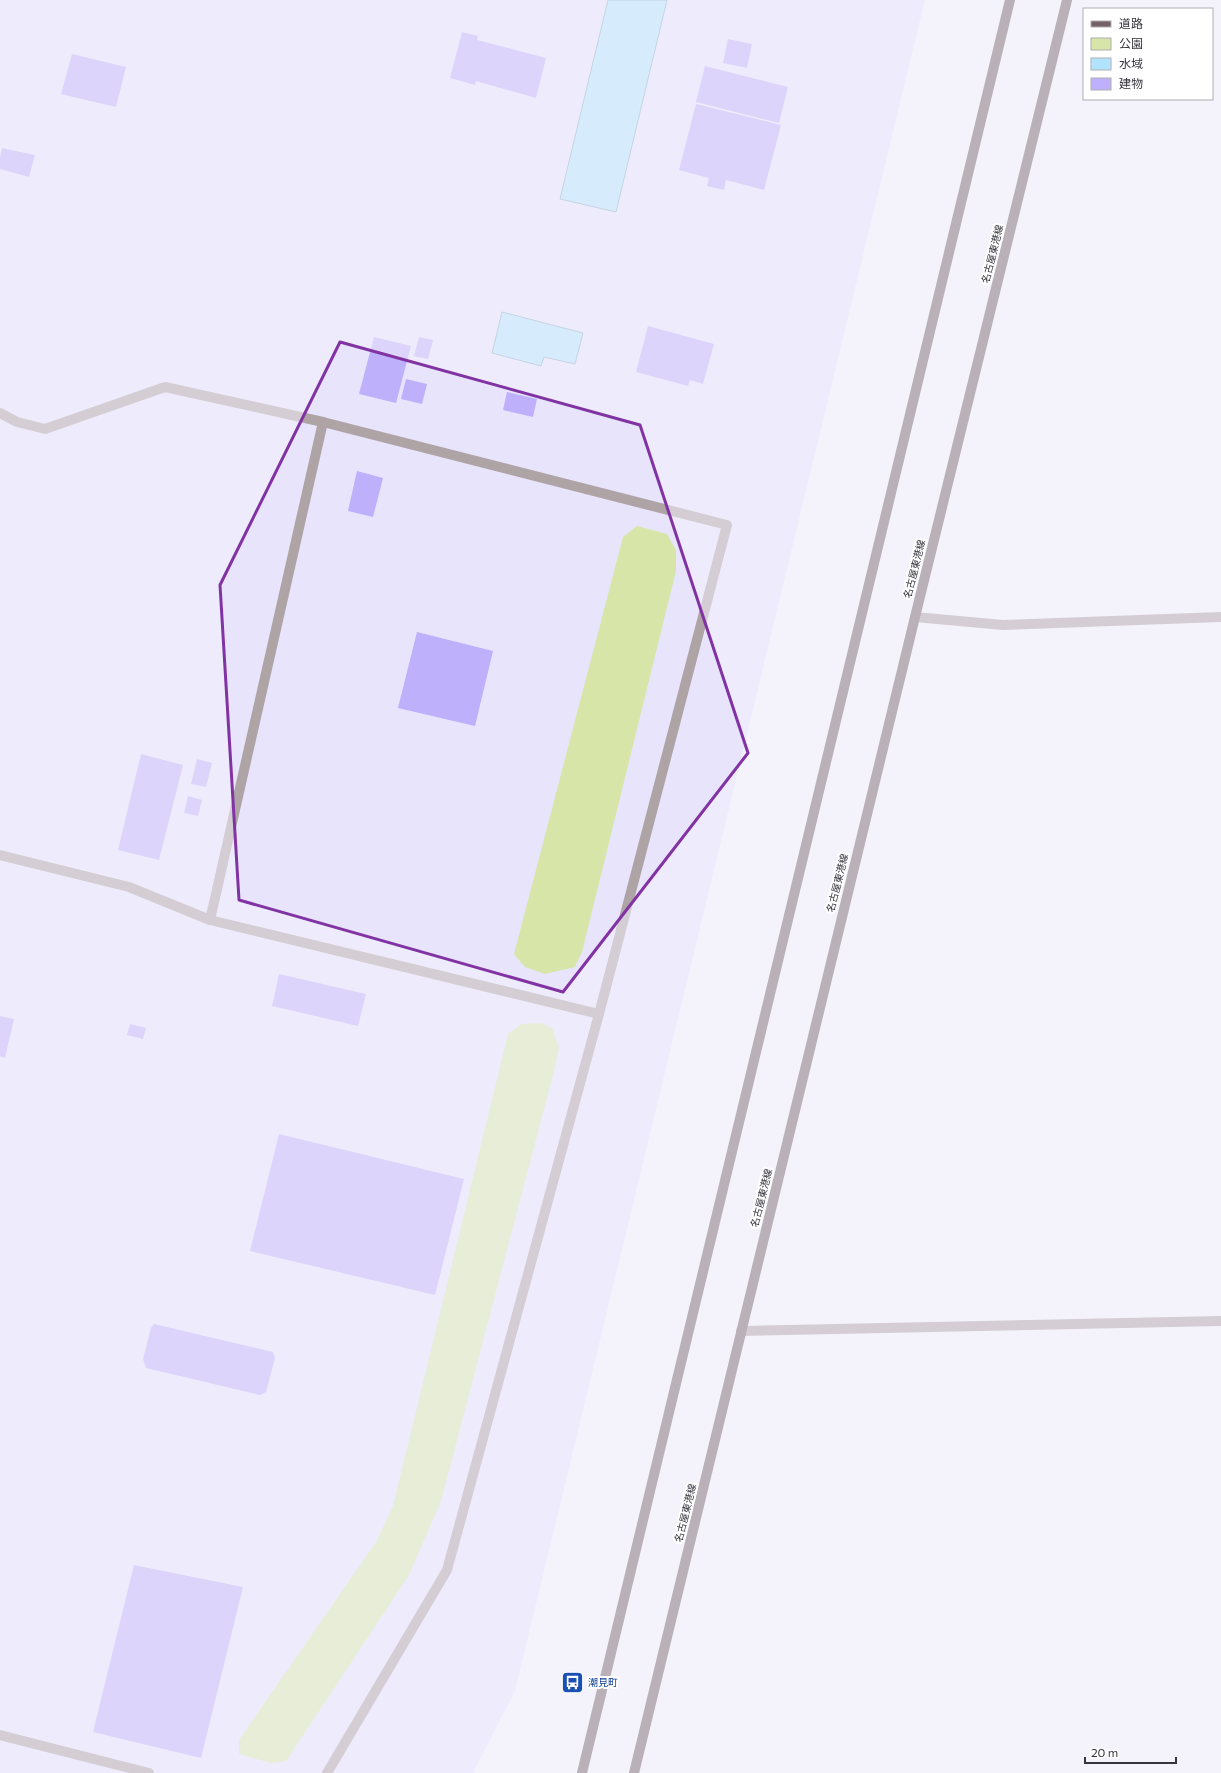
<svg xmlns="http://www.w3.org/2000/svg" width="1221" height="1773" font-family="Commissioner,'Noto Sans JP',sans-serif">
<style>
.built{fill:#e7e4fc}
.green{fill:#d7e6a8}
.water{fill:#b1e4fe;stroke:#8cafc4}
.building{fill:#beb0fb}
.lines{fill:none;stroke-linecap:round;stroke-linejoin:round}
.minor{stroke:#aea3a5;stroke-width:10}
.major{stroke:#746065;stroke-width:10}
.marked{fill:none;stroke:#8233a3;stroke-width:3;stroke-linejoin:round}
.labels{text-anchor:middle;dominant-baseline:central;stroke-width:4;stroke-linejoin:round;paint-order:stroke}
.street-label{font-size:10px;fill:#35343d;stroke:#fff}
.transit-label{font-size:10px;fill:#164399;stroke:#fff;text-anchor:start}
</style>
<rect width="100%" height="100%" fill="#f4f3fc"/>
<polygon class="built" points="0,0 925,0 515,1691 473,1773 0,1773"/>
<g class="green">
<polygon points="637,526 667,534 676,550 676,571 582,952 575,967 545,974 525,967 514,954 623,537"/>
<polygon points="541,1023 552,1028 559,1048 554,1071 441,1501 409,1575 286,1761 271,1763 239,1754 239,1740 376,1542 393,1506 508,1034 521,1024"/>
</g>
<g class="water">
<polygon points="608,0 667,0 616,212 560,199"/>
<polygon points="502,312 583,333 575,364 544,357 541,366 492,353"/>
</g>
<g class="building">
<polygon points="462,32 478,36 477,40 546,58 536,98 476,81 475,85 450,78"/>
<polygon points="728,39 752,44 747,68 723,63"/>
<polygon points="72,54 126,67 116,107 61,94"/>
<polygon points="705,66 788,87 779,123 696,102"/>
<polygon points="696,104 781,125 764,190 726,180 724,190 707,186 709,178 679,170"/>
<polygon points="2,148 35,155 29,177 0,169 0,158"/>
<polygon points="648,326 714,344 703,384 690,380 688,386 636,372"/>
<polygon points="374,337 411,346 396,403 359,394"/>
<polygon points="419,337 433,340 428,359 414,356"/>
<polygon points="406,379 427,384 422,404 401,399"/>
<polygon points="507,392 537,399 533,417 503,410"/>
<polygon points="357,471 383,478 373,517 348,511"/>
<polygon points="417,632 493,651 475,726 398,708"/>
<polygon points="141,754 183,765 159,860 118,850"/>
<polygon points="197,759 212,763 206,787 191,784"/>
<polygon points="188,796 202,800 198,816 184,813"/>
<polygon points="279,974 366,994 358,1026 272,1006"/>
<polygon points="0,1016 14,1019 5,1058 0,1056"/>
<polygon points="130,1024 146,1028 143,1039 127,1035"/>
<polygon points="279,1134 464,1179 435,1295 250,1251"/>
<polygon points="154,1324 273,1352 275,1358 266,1392 260,1395 146,1368 143,1359 151,1328"/>
<polygon points="134,1565 243,1587 201,1758 93,1732"/>
</g>
<g class="lines">
<g class="minor">
<polyline points="0,413 17,422 45,429 165,387 323,422 210,920 599,1014"/>
<polyline points="323,422 727,525 599,1014 447,1570 327,1773"/>
<polyline points="915,617 1003,625 1221,617"/>
<polyline points="0,855 129,887 210,920"/>
<polyline points="741,1331 1221,1321"/>
<polyline points="0,1735 149,1773"/>
</g>
<g class="major">
<polyline points="582,1773 1010,0"/>
<polyline points="634,1773 915,617 1067,0"/>
</g>
</g>
<path d="M0 0H1221V1773H0ZM340,342l300,83 108,328 -185,239 -324,-92 -19,-315z" fill="#f4f3fc" fill-opacity=".55" fill-rule="evenodd"/>
<path class="marked" d="M340,342l300,83 108,328 -185,239 -324,-92 -19,-315z"/>
<defs>
<symbol id="bus-square" viewBox="-11 -11 22 22"><rect x="-9" y="-9" width="18" height="18" rx="4" fill="#1a4fb4" stroke="#fff"/><path d="M-5-6H5V4H4V6H2V4H-2V6H-4V4H-5ZM-3.5-4V0h7V-4ZM-3.5 1.2v1.5H-2V1.2ZM2 1.2v1.5H3.5V1.2Z" fill="#fff"/></symbol>
</defs>
<g fill-rule="evenodd">
<use href="#bus-square" x="560" y="1670" width="25" height="25"/>
</g>
<g class="labels">
<g class="street-label">
<text transform="translate(992 254) rotate(-76)">名古屋東港線</text>
<text transform="translate(914 569) rotate(-76)">名古屋東港線</text>
<text transform="translate(837 883) rotate(-76)">名古屋東港線</text>
<text transform="translate(761 1198) rotate(-76)">名古屋東港線</text>
<text transform="translate(685 1513) rotate(-76)">名古屋東港線</text>
</g>
<g class="transit-label">
<text x="588" y="1682">潮見町</text>
</g>
</g>
<rect x="1083" y="8" width="130" height="92" fill="#ffffff" stroke="#aeaeb1"/>
<rect x="1091" y="21" width="20" height="6" fill="#746065" stroke="#aeaeb1"/>
<text x="1119" y="28" font-size="12" fill="#35343d">道路</text>
<rect x="1091" y="38" width="20" height="12" fill="#d7e6a8" stroke="#aeaeb1"/>
<text x="1119" y="48" font-size="12" fill="#35343d">公園</text>
<rect x="1091" y="58" width="20" height="12" fill="#b1e4fe" stroke="#aeaeb1"/>
<text x="1119" y="68" font-size="12" fill="#35343d">水域</text>
<rect x="1091" y="78" width="20" height="12" fill="#beb0fb" stroke="#aeaeb1"/>
<text x="1119" y="88" font-size="12" fill="#35343d">建物</text>
<path d="M1085 1757v6h91v-6" fill="none" stroke="#35343d" stroke-width="2"/>
<text x="1091" y="1757" font-size="12" fill="#35343d" stroke="#ffffff" stroke-width="3" paint-order="stroke">20 m</text>
</svg>
